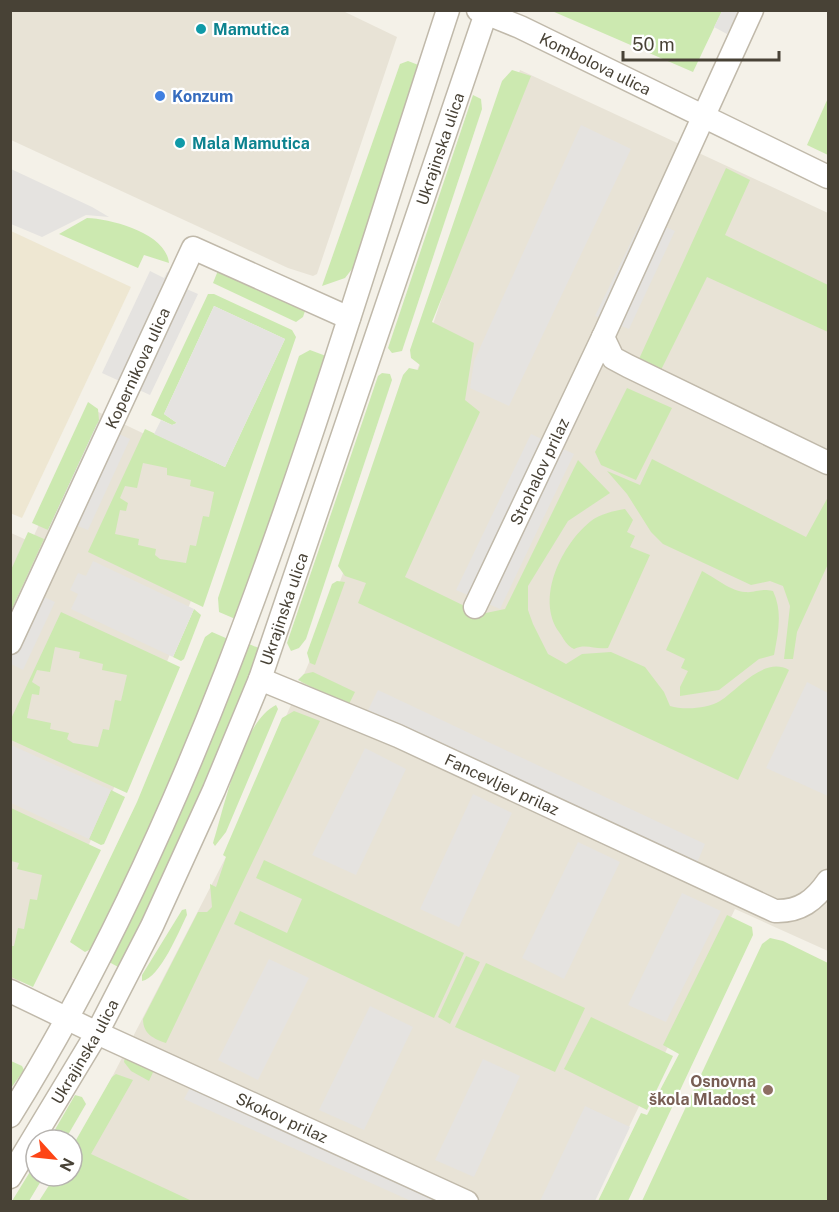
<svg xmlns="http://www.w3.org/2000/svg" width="839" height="1212" font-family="'Public Sans',sans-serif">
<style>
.residential{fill:#e8e3d6}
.education{fill:#eee7d2}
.green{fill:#cce9b0;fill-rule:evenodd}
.parking{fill:#e5e3e0}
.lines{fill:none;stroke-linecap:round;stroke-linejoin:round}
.minor-casing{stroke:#c0b9aa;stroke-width:25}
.minor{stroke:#fff;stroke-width:22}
.culture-dot{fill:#0f9aa8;stroke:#fff;stroke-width:2}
.shop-dot{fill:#3f7fe0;stroke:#fff;stroke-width:2}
.education-dot{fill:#8d6e63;stroke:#fff;stroke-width:2}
.labels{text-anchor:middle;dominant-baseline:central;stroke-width:4.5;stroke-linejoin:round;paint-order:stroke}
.culture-label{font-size:16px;font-weight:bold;fill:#0d838f;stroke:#fff;text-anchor:start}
.street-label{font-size:16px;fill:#484236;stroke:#fff}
.shop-label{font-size:16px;font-weight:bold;fill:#366cbe;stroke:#fff;text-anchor:start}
.education-label{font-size:16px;font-weight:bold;fill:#785e54;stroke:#fff;text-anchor:end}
</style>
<rect width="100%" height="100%" fill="#f4f1e8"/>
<g class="residential">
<polygon points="11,10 343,11 397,37 317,274 313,276 288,268 11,140"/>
<polygon points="520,70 828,213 828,951 735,909 593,1201 42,1202 72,1176 94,1112 227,855 319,639 419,365"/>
<polygon points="92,409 239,479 144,720 71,885 11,998 11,533 31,542"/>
</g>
<polygon class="education" points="11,231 131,287 22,518 10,513"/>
<g class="green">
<polygon points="552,11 551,11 722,11 693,72"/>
<polygon points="408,61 421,66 356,264 345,278 322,286 400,64"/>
<path d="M512,70l19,6 -99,246 42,21 -9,57 15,12 -75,165 76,37 24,-5 73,-149 32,33 -42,28 -40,65v24l5,14 15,30 18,10 16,-10 29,-2 34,15 19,25 6,14c13,4 37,3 50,-5 19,-12 44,-45 69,-31l-51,110 -380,-177 8,-20 -21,-7 -7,-10 65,-191 6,-7 9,2 2,-5 -9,-7 -1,-8 92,-269z"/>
<polygon points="473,95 481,99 482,109 402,351 392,353 388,348"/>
<polygon points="828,98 828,155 807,145"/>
<polygon points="726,168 750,180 725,235 828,285 828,332 707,277 661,370 639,359"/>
<path d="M87,218c25,1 79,15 82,45l-25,-8 -6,13 -79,-34z"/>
<polygon points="219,268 306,308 303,317 296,322 213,283"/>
<path d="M208,294h6l78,36 4,7 -93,270 -115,-55 57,-123 80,38 60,-128 -71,-33 -50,108 13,9 -5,2 -21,-10zM143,463l24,5v7l24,5 -1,6 24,6 -5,25 -6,-1 -7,30 -6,-1 -4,18 -26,-4 -5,-4 1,-6 -18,-4 1,-6 -24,-5 5,-24 6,1 2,-8 -8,-5 5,-12 12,2z"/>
<polygon points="310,350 326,356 237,617 233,618 219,612 218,598 299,356"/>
<polygon points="382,373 390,374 392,380 306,639 299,648 291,651 287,643 378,376"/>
<polygon points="627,388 672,408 636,480 601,465 595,452"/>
<polygon points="88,402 98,409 99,420 48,530 32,523"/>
<polygon points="652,459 806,537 828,497 828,564 797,632 793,659 784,659 790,606 783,586 770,581 751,585 663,544 651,532 627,494 607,471 640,485"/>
<path d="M625,509l8,11 -6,12 8,4 -5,11 20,8 -42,93c-14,2 -21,-5 -34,1 -8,-4 -10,-10 -15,-17 -24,-34 3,-88 32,-111 9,-7 22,-10 34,-12z"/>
<polygon points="28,532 44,539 11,611 11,570"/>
<path d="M702,571c12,6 30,21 43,21 11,1 14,-4 28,-1 10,21 5,42 1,64l-15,4 -40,31 -39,6v-9l8,-16 -7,-3 4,-9 -19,-9z"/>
<polygon points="337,581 345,582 315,665 310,663 307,653 332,584"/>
<polygon points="194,609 201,615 184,659 181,661 173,657"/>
<path d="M61,612l119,55 -53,126 -116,-53v-21zM55,647l25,5 -1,6 24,6 -1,6 25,5 -6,26 -6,-1 -6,30 -6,-1 -5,18 -25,-4 -6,-4 2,-6 -19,-4 1,-6 -24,-5 5,-24 7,1 1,-8 -8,-5 5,-12 13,2z"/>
<polygon points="212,632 228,639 169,784 93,948 85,952 70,942 137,802 205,637"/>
<path d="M249,644l12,5c-43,108 -90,214 -141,319l-11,-6c52,-104 99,-209 140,-318z"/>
<polygon points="313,672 355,692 348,706 298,680 304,674"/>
<path d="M276,705l2,4 -52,123 -11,14 -2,-3c11,-35 29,-122 63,-138z"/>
<path d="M294,711l26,10 -154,322c-12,-4 -23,-9 -23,-24l55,-107h9l5,-5 -2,-23 6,3 10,-30 -3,-2 59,-137z"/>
<polygon points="111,790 125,797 104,844 101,845 89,839"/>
<polygon points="11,808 101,850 33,987 11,977 11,946 14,946 18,928 24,929 30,899 37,900 42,875 17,869 19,863 11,861"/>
<polygon points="264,860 464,953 434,1018 234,924 240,911 287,933 302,899 256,878"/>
<path d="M186,909l1,6c-8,16 -27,63 -45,66v-6l40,-65z"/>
<polygon points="727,915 752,927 753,935 628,1201 598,1201 641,1113 647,1115 679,1054 663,1045"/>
<polygon points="770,938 783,941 828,963 828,1201 642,1201 762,944"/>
<polygon points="466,956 480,962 450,1024 438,1017"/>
<polygon points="486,963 585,1008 555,1072 455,1027"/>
<polygon points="591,1017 673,1056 647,1110 564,1069"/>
<polygon points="125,1057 156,1066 149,1081 131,1071 124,1062"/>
<polygon points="11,1061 22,1066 24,1070 11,1088"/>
<polygon points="116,1074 133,1080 91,1154 192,1201 39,1201 55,1176 72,1176 72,1147 112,1077"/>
<polygon points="75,1095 82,1097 86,1104 65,1140 49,1140"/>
<polygon points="36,1162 36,1176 44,1176 29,1201 12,1201"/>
</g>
<g class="parking">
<polygon points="722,11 739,11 727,34 714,27"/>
<polygon points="581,125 631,149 509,406 470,388 474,361"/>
<polygon points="11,169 92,207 109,217 86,215 42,237 11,224"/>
<polygon points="643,217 675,231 629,329 595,316"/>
<polygon points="150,271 164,278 167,272 185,281 182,287 198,294 150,395 102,373"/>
<polygon points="214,306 285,339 225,467 154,434 161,420 172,425 177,423 164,414"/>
<polygon points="97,424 130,439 88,530 72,524 64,539 48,530"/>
<polygon points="531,434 574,454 500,609 456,590"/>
<polygon points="93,561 194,609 173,657 71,609 78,594 70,590 78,573 86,576"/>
<polygon points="22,587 55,602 23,670 11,664 11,611"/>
<polygon points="807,682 828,693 828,796 766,768"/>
<polygon points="378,690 705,844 697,863 368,710"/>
<polygon points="11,745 111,790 89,839 11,803"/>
<polygon points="365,748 406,769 356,875 312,855"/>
<polygon points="473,794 512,813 459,927 420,909"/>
<polygon points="578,842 620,862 564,979 522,958"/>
<polygon points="682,893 721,911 666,1022 628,1005"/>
<polygon points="269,959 309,978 258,1080 218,1060"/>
<polygon points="370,1006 413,1027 364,1130 319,1110"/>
<polygon points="483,1059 520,1076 474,1177 435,1160"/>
<polygon points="192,1084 448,1201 411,1201 184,1099"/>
<polygon points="585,1106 630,1127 595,1201 540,1201"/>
</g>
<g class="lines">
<defs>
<g id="minor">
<path id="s1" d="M478,10l42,17 308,150"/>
<polyline points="603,337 613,358 628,366 828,463"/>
<path id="s2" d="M475,607l128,-270 149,-327"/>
<path id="s3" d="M10,643l183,-395 156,70"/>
<path id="s4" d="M260,679l138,57 377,175c25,1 40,-11 53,-30"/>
<path id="s5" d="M10,991l87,42 370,169"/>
<path d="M10,1116c211,-339 314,-729 438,-1106"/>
<path id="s6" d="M10,1177l87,-144 55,-107 62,-136 46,-111 227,-669"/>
</g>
</defs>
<use href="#minor" class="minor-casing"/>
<use href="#minor" class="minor"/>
</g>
<g class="culture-dot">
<circle cx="201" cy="29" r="6"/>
<circle cx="180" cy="143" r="6"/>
</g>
<circle class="shop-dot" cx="160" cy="96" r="6"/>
<circle class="education-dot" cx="768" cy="1090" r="6"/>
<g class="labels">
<g class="culture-label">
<text x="213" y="29">Mamutica</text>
<text x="192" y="143">Mala Mamutica</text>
</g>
<g class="street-label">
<text stroke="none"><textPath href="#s1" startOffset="129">Kombolova ulica</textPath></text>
<text stroke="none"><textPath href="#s6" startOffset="1118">Ukrajinska ulica</textPath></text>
<text stroke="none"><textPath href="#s3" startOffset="303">Kopernikova ulica</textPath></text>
<text stroke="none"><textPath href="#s2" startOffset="150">Strohalov prilaz</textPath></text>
<text stroke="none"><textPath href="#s6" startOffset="632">Ukrajinska ulica</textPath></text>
<text stroke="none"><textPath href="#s4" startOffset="264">Fancevljev prilaz</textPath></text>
<text stroke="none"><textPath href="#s6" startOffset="146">Ukrajinska ulica</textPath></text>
<text stroke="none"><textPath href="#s5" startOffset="300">Skokov prilaz</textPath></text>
</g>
<g class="shop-label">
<text x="172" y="96">Konzum</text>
</g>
<g class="education-label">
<text x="756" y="1081">Osnovna<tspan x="756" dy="18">škola Mladost</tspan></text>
</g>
</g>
<rect width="839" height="1212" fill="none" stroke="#484236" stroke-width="24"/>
<g transform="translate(54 1158) rotate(117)"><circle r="28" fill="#ffffff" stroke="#b6b3af" stroke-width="1.5"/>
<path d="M0-4.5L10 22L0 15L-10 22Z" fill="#fd4516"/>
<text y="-9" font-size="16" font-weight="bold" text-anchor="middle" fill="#484236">N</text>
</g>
<path d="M623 51v9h156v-9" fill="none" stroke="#484236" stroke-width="3"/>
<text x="632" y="51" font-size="18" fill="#484236" stroke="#ffffff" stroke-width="4.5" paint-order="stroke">50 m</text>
</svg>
